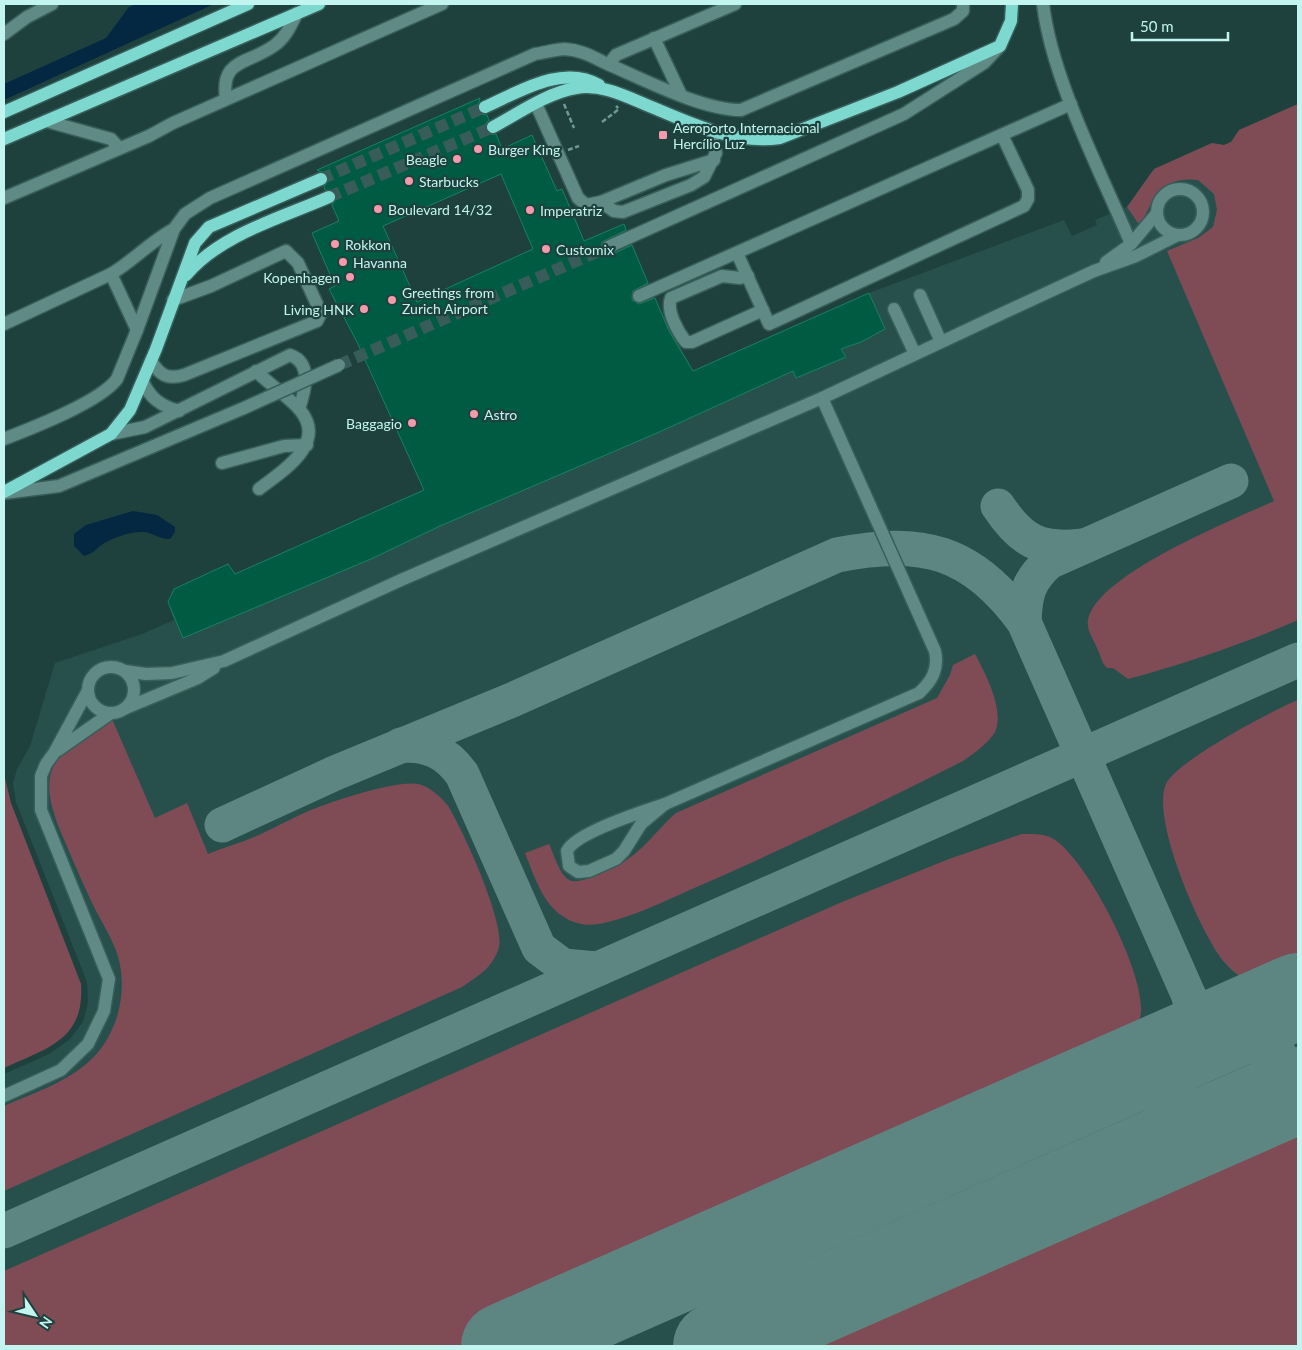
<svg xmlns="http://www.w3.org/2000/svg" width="1302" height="1350" font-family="Lato,sans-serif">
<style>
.built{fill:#27504d}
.green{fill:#7f4c56}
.water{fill:#042742}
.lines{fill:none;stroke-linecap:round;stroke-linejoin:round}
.taxiway{stroke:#5d8682;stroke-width:35}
.runway{stroke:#5d8682;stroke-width:86}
.building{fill:#005b43;stroke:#168262;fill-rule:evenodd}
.minor-tunnel{stroke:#375c59;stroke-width:12;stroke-dasharray:12 6;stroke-linecap:butt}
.major-tunnel{stroke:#375c59;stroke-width:12;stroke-dasharray:12 6;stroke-linecap:butt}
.minor-casing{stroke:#385e5a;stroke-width:15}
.major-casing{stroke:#385e5a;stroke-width:15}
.path{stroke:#6f9a95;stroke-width:2.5;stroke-dasharray:5 2.5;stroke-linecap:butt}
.minor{stroke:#608a85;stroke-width:12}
.major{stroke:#7dd9d0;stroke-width:12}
.minor-bridge-casing{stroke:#385e5a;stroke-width:15;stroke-linecap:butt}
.minor-bridge{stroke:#608a85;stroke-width:12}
.poi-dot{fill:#f39aab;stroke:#1e413e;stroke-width:2}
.labels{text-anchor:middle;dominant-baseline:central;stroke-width:4.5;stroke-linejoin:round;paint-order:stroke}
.poi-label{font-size:14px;fill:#c2f5ef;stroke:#1e413e;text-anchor:start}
</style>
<rect width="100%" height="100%" fill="#1e413e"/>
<polygon class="built" points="1298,104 1298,1346 4,1346 4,1074 49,1054 69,1040 83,1022 88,1003 87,982 16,802 13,783 17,769 30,746 55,663 142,634 174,620 168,602 174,589 228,564 235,574 424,490 584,241 624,224 655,300 693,371 869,293 1064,220 1072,236 1097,225 1095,220 1127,207 1154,169 1212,143 1224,145 1231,142 1239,130"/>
<g class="green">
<path d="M1298,104v516c-55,24 -111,43 -170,59l-15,-11h-6c-6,-6 -6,-12 -10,-20 -3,-8 -11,-18 -9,-28 9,-46 145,-100 186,-119l-107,-250 31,-13 15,-11 4,-17 -3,-16 -16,-14c-35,-4 -43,15 -56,42l-4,1 -11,-16 27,-38 58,-26 12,2 7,-3 8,-12z"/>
<path d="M975,654c10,19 30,56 20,78 -7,12 -21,21 -32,29 -89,45 -179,88 -271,128 -25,11 -85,41 -111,35 -35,-8 -44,-41 -56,-71l24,-9c5,10 10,30 20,36 12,7 60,-19 69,-29 14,-12 24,-26 38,-38l261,-115 13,-23 3,-10z"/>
<path d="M1298,700v280c-25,12 -54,5 -72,-16 -24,-26 -78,-150 -59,-182 14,-23 104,-71 131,-82z"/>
<path d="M112,719l43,99 32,-15 21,51c17,-7 36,-12 53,-20 18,-8 36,-19 55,-26 21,-8 81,-28 102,-24 11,2 23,13 30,22 15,24 57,116 51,141 -6,21 -21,29 -37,40l-458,204v-85c27,-12 58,-22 81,-41 33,-26 46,-77 30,-117 -6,-15 -15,-29 -22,-43 -10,-21 -19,-42 -28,-63 -8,-19 -19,-44 -15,-65 6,-29 39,-45 62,-58z"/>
<path d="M4,774l7,29 70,181c4,56 -34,64 -77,84z"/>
<path d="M1022,834c11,0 24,-1 33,6 34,23 89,132 86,172 -2,19 -14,36 -28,48l-648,286h-461v-75l838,-369 107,-43z"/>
<polygon points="1298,1105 1298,1346 752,1346"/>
</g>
<g class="water">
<polygon points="136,4 214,4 4,100 4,84 106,38 129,7"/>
<path d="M133,511l24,4 18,12v5l-5,7c-10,1 -16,-6 -26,-7 -12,-1 -31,5 -41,12 -9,6 -7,8 -19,12l-10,-10v-12l12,-9z"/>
</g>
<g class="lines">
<g class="taxiway">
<path d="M998,506c23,35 42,45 83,40"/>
<path d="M1024,622c1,-28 4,-41 25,-60l182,-81"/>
<path d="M401,745c27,-1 45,7 61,29l77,174 24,18 34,3"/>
<path d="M222,825l113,-52 177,-73 325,-145c84,-17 135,-5 187,67l164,372c17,46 2,77 -26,113"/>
<path d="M1190,998c22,38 52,43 90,57"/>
<polyline points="4,1231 1298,660"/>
</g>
<g class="runway">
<polyline points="504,1346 1298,996"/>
<polyline points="716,1346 1298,1090"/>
</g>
</g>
<path class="building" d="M480,98l-3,12 4,4 6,1 2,5 -3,3v7l3,4h7l6,15 30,-14 25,56 5,-2 22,52 40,-17 2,6 -24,12 -1,9 6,4h4l21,-10 16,38 -15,8 -1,9 7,4 16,-6 14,33 24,40 176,-78 16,36 -24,13 -20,7 5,8 -50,21 -3,-7 -136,62 -217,93 -69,33 -188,79 -15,-36 6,-13 54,-25 7,10 189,-84 -67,-148 -28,-53 6,-3 -23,-53 27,-12 -7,-16 5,-7 -3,-7 -9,-1 -1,-3 5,-7 -1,-5 -11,-5zM501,174l32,75 -116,53 -34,-76z"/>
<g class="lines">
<polyline class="minor-tunnel" points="339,365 608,247"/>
<g class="major-tunnel">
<polyline points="321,179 485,107"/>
<polyline points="329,197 493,127"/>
</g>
<defs>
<g id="minor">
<path d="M1043,4c9,76 58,168 88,240"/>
<polyline points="4,34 27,17 52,4"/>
<polyline points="654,38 681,95"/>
<polyline points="609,64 616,55 735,4"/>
<path d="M226,99c-6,-41 22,-34 49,-54 11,-8 16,-20 22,-32"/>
<polyline points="536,104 578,198 586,205 601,202 666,175 714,160"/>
<polyline points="46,121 111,139 119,148"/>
<circle cx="1180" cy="212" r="23"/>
<polyline points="4,198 149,136 173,123 442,4"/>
<polyline points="601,202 614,211 623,212 691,185 704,177 716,153 710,130"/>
<polyline points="608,247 904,114 984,63 1000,46"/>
<polyline points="737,253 769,324 1024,206 1028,199 1028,190 1002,135"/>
<polyline points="1106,262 1131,244 1157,213"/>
<polyline points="111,274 137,330"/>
<path d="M748,276l-8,2 -18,-2 -51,22c-5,13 7,34 15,44h6l71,-32"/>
<polyline points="920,295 941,342"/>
<polyline points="639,296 1071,104"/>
<polyline points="894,309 915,354"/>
<path d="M4,324l107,-50c22,-13 40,-33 63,-45"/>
<path d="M151,361c9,14 16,19 33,14l133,-54 4,-8 -23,-50 -12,-12 -75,35 -38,14"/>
<path d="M256,371c14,14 32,25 44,39 28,34 -18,61 -41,79"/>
<path d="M143,382c7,16 18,24 36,29"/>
<path d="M111,434l34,-7 145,-72c23,8 15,36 9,54"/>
<path d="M4,439c28,-11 96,-37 113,-60l20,-49 37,-101 11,-15 25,-16 325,-144c9,-1 21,-5 30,-5 18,1 31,10 47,17 35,15 91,44 129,44l213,-91 9,-8v-7"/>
<polyline points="222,463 284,446 307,445"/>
<polyline points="4,493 59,486 244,408"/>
<circle cx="111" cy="690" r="23"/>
<polyline points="125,671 146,674 172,673 224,661 401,580 822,398 1001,314 1094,271 1136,256 1178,235"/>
<polyline points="126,708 198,678 214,668"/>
<polyline points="58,750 111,713"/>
<path d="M665,804l254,-111c13,-12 20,-24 16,-42l-113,-253"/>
<path d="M665,804l-24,20 -17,27 -8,8 -27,12 -11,1 -9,-6 -2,-15c8,-18 77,-40 98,-47z"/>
<polyline points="4,1096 61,1070 88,1044 104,1011 109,979 41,810 41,776 46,764 54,753 87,692"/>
</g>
<g id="major">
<path d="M485,107c34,-15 77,-43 114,-22"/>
<polyline points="4,112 248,4"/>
<path d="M493,127c26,-14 54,-34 83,-39 23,-4 45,6 66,15 44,18 90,42 138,35l118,-46 102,-46 11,-25 1,-17"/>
<polyline points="4,139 319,4"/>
<path d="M186,275c35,-41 95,-57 143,-78"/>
<polyline points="4,492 111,434 130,410 156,349 195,243 209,227 321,179"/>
</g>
</defs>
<use href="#minor" class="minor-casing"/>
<use href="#major" class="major-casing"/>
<g class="path">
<polyline points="564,104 574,128"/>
<polyline points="602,122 619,109 616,106"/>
<polyline points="568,150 579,146"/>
</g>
<use href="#minor" class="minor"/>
<use href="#major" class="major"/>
<defs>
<polyline id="minor-bridge" points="244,408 339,365"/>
</defs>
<use href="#minor-bridge" class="minor-bridge-casing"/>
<use href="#minor-bridge" class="minor-bridge"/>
</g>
<g class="poi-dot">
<rect x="658" y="130" width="10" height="10" rx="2.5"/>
<circle cx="478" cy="149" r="5"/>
<circle cx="457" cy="159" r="5"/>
<circle cx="409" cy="181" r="5"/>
<circle cx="378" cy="209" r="5"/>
<circle cx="530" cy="210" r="5"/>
<circle cx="335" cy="244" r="5"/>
<circle cx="546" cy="249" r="5"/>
<circle cx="343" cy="262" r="5"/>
<circle cx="350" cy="277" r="5"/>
<circle cx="392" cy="300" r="5"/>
<circle cx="364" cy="309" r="5"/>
<circle cx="474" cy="414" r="5"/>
<circle cx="412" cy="423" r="5"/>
</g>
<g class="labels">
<g class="poi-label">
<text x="673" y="127">Aeroporto Internacional<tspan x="673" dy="16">Hercílio Luz</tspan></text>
<text x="488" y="149">Burger King</text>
<text x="447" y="159" text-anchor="end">Beagle</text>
<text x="419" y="181">Starbucks</text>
<text x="388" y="209">Boulevard 14/32</text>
<text x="540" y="210">Imperatriz</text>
<text x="345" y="244">Rokkon</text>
<text x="556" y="249">Customix</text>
<text x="353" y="262">Havanna</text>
<text x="340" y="277" text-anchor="end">Kopenhagen</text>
<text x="402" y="292">Greetings from<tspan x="402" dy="16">Zurich Airport</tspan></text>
<text x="354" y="309" text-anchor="end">Living HNK</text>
<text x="484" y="414">Astro</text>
<text x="402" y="423" text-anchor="end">Baggagio</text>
</g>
</g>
<rect width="1302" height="1350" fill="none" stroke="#c2f5ef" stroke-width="10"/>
<g transform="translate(35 1315) rotate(125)" stroke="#1e413e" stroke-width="4" paint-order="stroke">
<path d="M0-4L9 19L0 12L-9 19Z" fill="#c2f5ef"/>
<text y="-8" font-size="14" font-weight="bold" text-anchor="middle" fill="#c2f5ef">N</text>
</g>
<path d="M1132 32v8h96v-8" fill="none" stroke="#c2f5ef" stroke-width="2.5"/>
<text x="1140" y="32" font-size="15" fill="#c2f5ef" stroke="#1e413e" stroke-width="4" paint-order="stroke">50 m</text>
</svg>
